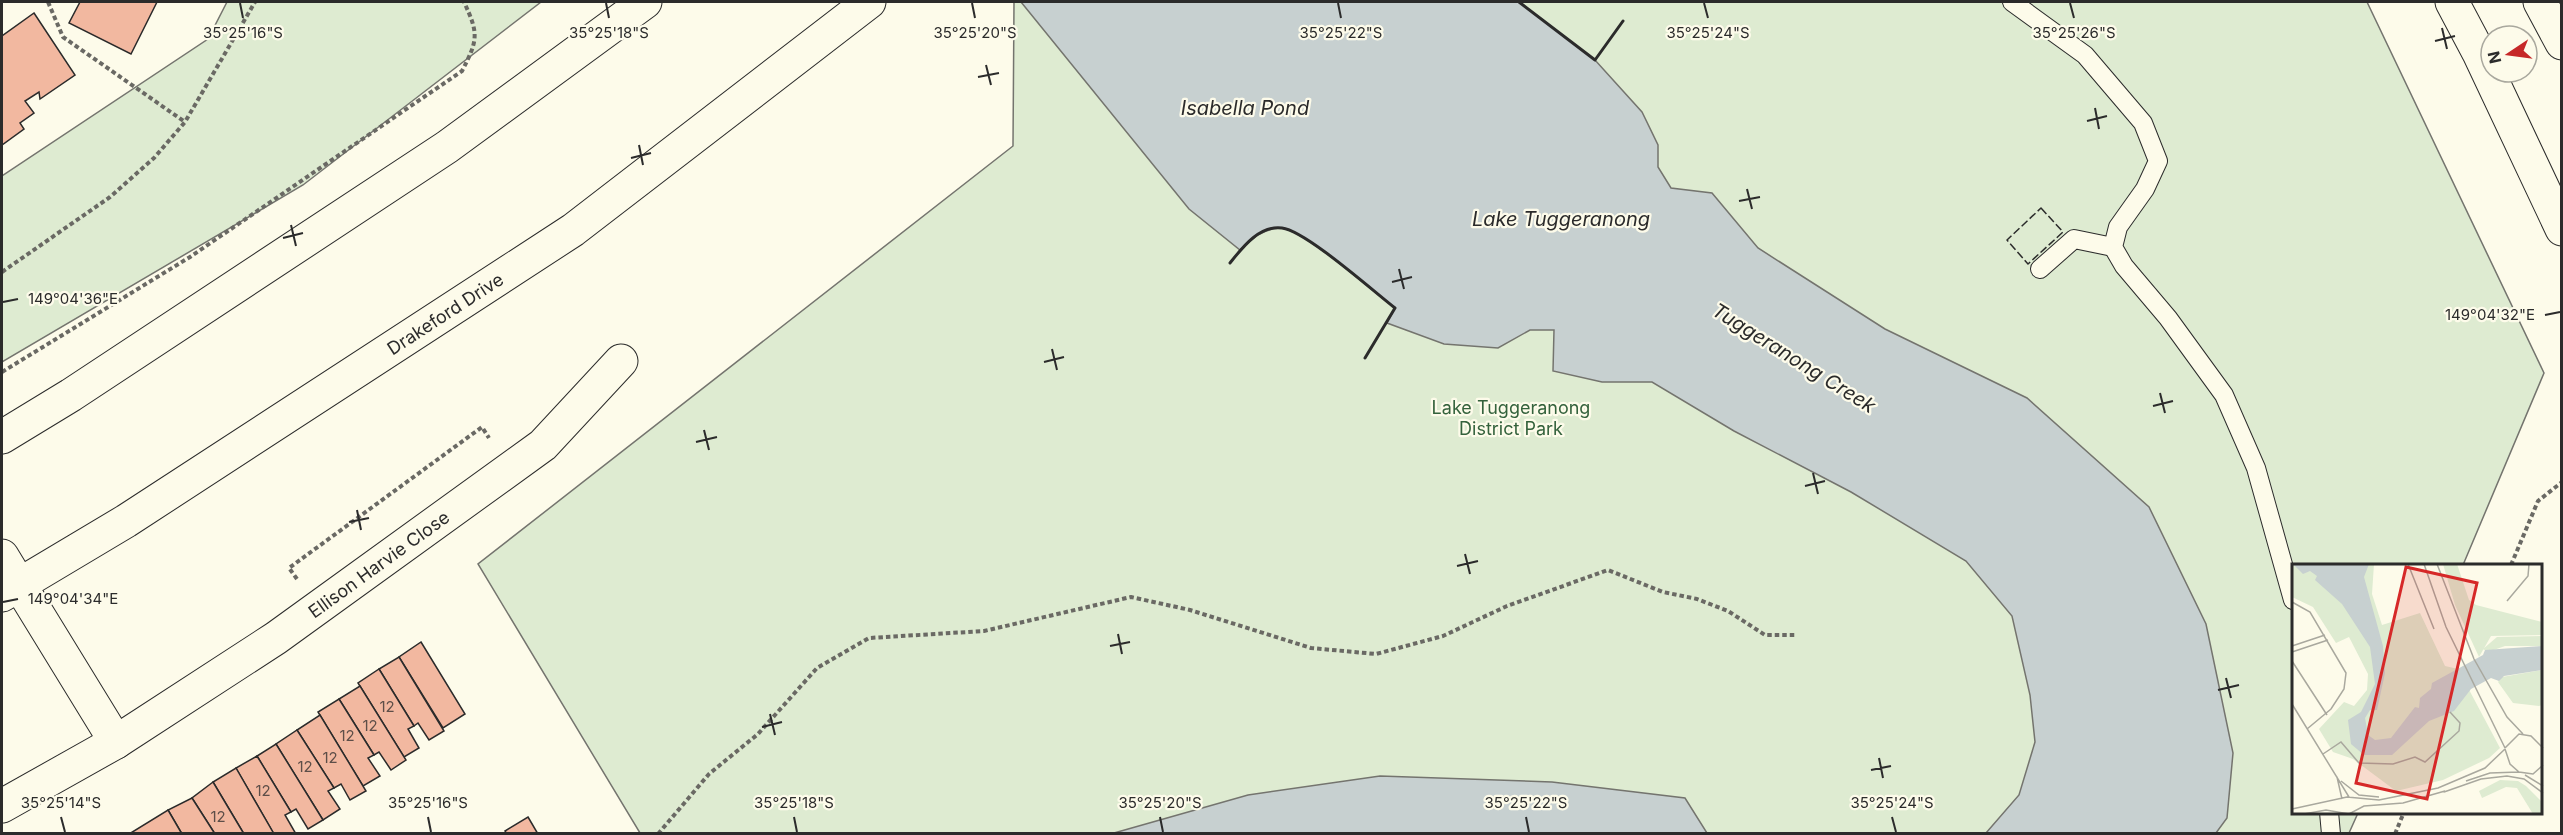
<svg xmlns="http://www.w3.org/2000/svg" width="2563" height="835" font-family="Inter,sans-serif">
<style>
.green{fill:#deebd1;stroke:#74746e;stroke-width:1.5}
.water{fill:#c7d0d0;stroke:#74746e;stroke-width:1.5}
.building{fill:#f2b8a0;stroke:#2b2b2b;stroke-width:1.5}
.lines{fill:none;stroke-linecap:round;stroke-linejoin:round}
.service-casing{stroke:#2b2b2b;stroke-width:20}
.minor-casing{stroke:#2b2b2b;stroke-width:35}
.primary-casing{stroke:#2b2b2b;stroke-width:35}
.trunk-casing{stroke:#2b2b2b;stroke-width:35}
.path{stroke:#6a6964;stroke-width:4;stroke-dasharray:4.5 3;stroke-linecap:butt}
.service{stroke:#fdfbea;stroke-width:18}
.minor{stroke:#fdfbea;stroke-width:33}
.primary{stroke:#fdfbea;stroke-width:33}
.trunk{stroke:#fdfbea;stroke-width:33}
.fence{stroke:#2b2b2b;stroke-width:1.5;stroke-dasharray:8 3;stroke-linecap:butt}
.wall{stroke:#2b2b2b;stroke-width:3}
.ticks{fill:none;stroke:#2b2b2b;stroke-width:2}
.labels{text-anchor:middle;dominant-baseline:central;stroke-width:4.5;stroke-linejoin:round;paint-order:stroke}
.number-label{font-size:15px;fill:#5d4e48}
.street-label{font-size:18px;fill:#2b2b2b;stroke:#fdfbea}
.park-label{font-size:18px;fill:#34623c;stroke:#fdfbea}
.water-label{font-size:20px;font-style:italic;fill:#2b2b2b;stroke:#fdfbea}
.inset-road{fill:none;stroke:#a9a89e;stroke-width:1.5}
.view{fill:#d62828;fill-opacity:0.15;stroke:#d62828;stroke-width:3}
.inset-edge{fill:none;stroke:#2b2b2b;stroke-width:3}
.ticks-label{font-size:15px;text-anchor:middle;fill:#2b2b2b;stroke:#fdfbea;stroke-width:4.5;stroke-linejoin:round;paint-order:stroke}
</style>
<rect width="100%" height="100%" fill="#fdfbea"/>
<g class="green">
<polygon points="227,2 541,2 303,185 2,362 2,176 208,39"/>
<polygon points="1014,2 2367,2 2544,373 2463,565 2293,565 2293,812 2358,813 2349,833 640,833 478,564 1013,146"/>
</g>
<g class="water">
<path d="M1021,2h498l76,58 47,52 16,33v22l13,21 41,5 46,55 127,81 142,69 122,109 57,117 27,129 -6,65 -11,15h-230l33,-38 16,-53 -5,-47 -18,-79 -46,-55 -115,-69 -117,-61 -82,-49h-50l-49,-11 1,-41h-24l-32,18 -54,-4 -57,-21 8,-15c-22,-16 -92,-80 -115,-80 -18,1 -28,11 -40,22l-51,-41z"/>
<polygon points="1380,776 1552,782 1685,798 1707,833 1114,833 1248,795"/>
</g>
<g class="building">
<polygon points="80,2 157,2 131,54 69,23"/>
<polygon points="34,13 75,75 40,99 39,92 25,101 34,113 20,123 24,129 2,145 2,36"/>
<polygon points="421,642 465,714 443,728 399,657"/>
<polygon points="399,657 444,731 429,740 418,723 414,726 379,669"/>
<polygon points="379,669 414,726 408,729 419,748 404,757 358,683"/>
<polygon points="360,686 406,760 391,770 379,752 374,755 339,699"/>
<polygon points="339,699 374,755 368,758 380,776 363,786 318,712"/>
<polygon points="320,715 366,791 350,800 341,784 334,788 297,730"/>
<polygon points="297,730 334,788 328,791 340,809 323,820 276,744"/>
<polygon points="276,744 323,820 308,829 296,809 291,812 257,756"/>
<polygon points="257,756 291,812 285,815 296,834 274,834 236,768"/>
<polygon points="236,768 274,834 244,834 213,782"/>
<polygon points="213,782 244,834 215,834 192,798"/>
<polygon points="192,798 215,834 182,834 168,810"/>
<polygon points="168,810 182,834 129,834"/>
<polygon points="528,817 538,834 507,834 505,831"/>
</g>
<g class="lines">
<defs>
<g id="service">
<polyline points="2012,2 2085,55 2143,123 2158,161 2145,189 2118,227 2113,247 2124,266 2168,318 2224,395 2256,468 2293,600"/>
<polyline points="2040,269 2074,239 2113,247"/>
<polyline points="2329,812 2331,834"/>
</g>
<g id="minor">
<polyline points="19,584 116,742"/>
<path id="s1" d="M2,806l114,-64 160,-104 267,-193 78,-84"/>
</g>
<g id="primary">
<polyline points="2452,2 2479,53 2562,229"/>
<polyline points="2540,2 2562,43"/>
</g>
<g id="trunk">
<polyline points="2,437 71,395 447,147 645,2"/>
<polyline points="2,556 19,584"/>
<path id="s2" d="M2,595l124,-74 447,-291 296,-228"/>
</g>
</defs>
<use href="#service" class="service-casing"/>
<use href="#minor" class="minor-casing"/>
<use href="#primary" class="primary-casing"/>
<use href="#trunk" class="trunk-casing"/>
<g class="path">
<polyline points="48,2 63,37 185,122"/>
<polyline points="2,272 110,197 154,158 185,122 255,2"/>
<path d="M2,372l188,-115 272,-186c16,-31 17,-37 2,-69"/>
<polyline points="2511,565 2538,501 2562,482"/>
<polyline points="297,579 289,568 482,427 489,438"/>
<polyline points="658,834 709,774 758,734 817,668 869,638 984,631 1131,597 1190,610 1311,648 1376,654 1443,636 1507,606 1608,570 1663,592 1697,599 1728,611 1765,635 1797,635"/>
<polyline points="2395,834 2404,812"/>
</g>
<use href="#service" class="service"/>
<use href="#minor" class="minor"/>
<use href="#primary" class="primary"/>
<use href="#trunk" class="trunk"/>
<polygon class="fence" points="2041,208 2063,232 2028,264 2007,240"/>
<g class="wall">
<polyline points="1519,2 1595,60 1623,21"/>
<path d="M1230,263c12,-15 29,-38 52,-35 24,3 91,63 113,80l-30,50"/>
</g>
</g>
<path class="ticks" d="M240,3l3,15M606,3l3,15M972,3l3,15M1338,3l3,15M1704,3l4,15M2070,3l4,15M2442,28l5,21M2435,41l20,-5M986,65l5,20M978,77l21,-4M2095,108l4,21M2087,121l20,-5M639,145l4,20M631,158l20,-5M1747,189l5,20M1739,201l21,-4M291,225l5,21M283,238l20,-5M1399,269l5,20M1392,282l20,-5M3,302l15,-3M2545,315l15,-3M1052,349l5,21M1044,362l20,-5M2160,393l5,20M2153,406l20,-5M704,430l5,20M696,442l21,-5M1813,473l5,21M1805,486l20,-5M357,510l4,20M349,522l20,-4M1465,554l5,20M1457,566l21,-5M3,602l15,-3M1118,634l4,20M1110,646l20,-4M2226,678l5,20M2218,690l21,-5M770,714l5,21M762,727l20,-5M1879,758l4,20M1871,770l20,-4M61,817l4,15M428,817l3,15M794,817l3,15M1160,817l3,15M1526,817l3,15M1892,817l4,15"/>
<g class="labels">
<g class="number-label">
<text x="387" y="706">12</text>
<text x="370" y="725">12</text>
<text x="347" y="735">12</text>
<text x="330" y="757">12</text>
<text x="305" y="766">12</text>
<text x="263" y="790">12</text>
<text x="218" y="816">12</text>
</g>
<g class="street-label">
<text stroke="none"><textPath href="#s2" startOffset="525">Drakeford Drive</textPath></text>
<text stroke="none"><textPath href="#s1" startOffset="448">Ellison Harvie Close</textPath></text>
</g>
<g class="park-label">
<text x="1511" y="407">Lake Tuggeranong<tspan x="1511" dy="21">District Park</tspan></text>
</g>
<g class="water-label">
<text x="1245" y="108">Isabella Pond</text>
<text x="1561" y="219">Lake Tuggeranong</text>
<text transform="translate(1794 358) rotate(32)">Tuggeranong Creek</text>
</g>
</g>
<g transform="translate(2292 564)">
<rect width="250" height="250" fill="#fdfbea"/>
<path d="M0,0h82l-2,30 10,31 38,-12 25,53 13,3 42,79 -11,10 -46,22 -47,11 -43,-32 -20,-7 -14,-23 25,-27 10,4 13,-16 1,-16 -19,-37 -13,6 -23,-36 -21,-10zM151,0h14l12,36 7,5 66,17v13l-51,1 -12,21 -24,-52zM250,72v10h-37l-17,6 -5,-3 14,-12zM250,106v35l-3,1 -26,-3 -15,-21 4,-5zM208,216l18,1 8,5 16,16v12h-9l-16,-26 -11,-1 -24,11 -3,-7z" fill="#deebd1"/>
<path d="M1,0h76l-5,13 19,69 2,27 -8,37h-7l-5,8 3,17 7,5 16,-2 24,-31 4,1 1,-10 11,-9 1,-6 51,-28 2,-5 57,-4v24l-38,6 -5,5 -8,-3 -20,11 -17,22 -25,10 -37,34h-28l-13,-11 -3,-24 13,-8 14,-28 -5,-37 -28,-43 -27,-24 2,-4 -7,-5 -7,3z" fill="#c7d0d0"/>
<path class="inset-road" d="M116,0l26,65M132,0l22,63 59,121M145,0l37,95 33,58 16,17M215,37l21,-25 1,-12M0,38l18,10 36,61 -2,16 -13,20 -24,20M0,82l33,-11M0,88l36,-12M0,97l35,54M0,140l57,93M213,184l14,-14 12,2 12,12M213,185l5,15 9,8 14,2 10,-9M31,190l18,-12 18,21 34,1 22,-7 10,5 34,-31 1,-8 -10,-11M233,211l18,11M45,213l5,22M49,217l18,14 20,2M174,217l24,-8 29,-1M152,228l37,-13 26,-3 17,3 19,14M0,245l55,-12 32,3 59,-12 47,-20 20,-19M12,250l22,-4 23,4 15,-8 39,-3 42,-12"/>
<path class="view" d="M114,3l71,16 -50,216 -71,-16z"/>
<rect width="250" height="250" class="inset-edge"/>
</g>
<g class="ticks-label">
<text x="243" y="38">35°25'16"S</text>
<text x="609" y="38">35°25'18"S</text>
<text x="975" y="38">35°25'20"S</text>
<text x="1341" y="38">35°25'22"S</text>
<text x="1708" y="38">35°25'24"S</text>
<text x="2074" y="38">35°25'26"S</text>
<text x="73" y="304">149°04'36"E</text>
<text x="2490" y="320">149°04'32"E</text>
<text x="73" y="604">149°04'34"E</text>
<text x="61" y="808">35°25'14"S</text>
<text x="428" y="808">35°25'16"S</text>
<text x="794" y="808">35°25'18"S</text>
<text x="1160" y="808">35°25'20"S</text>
<text x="1526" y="808">35°25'22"S</text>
<text x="1892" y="808">35°25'24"S</text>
</g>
<rect width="2563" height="835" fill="none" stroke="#2b2b2b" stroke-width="6"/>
<g transform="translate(2509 54) rotate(257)"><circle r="28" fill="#fdfbea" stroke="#a9a89e" stroke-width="1.5"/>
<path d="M0-4.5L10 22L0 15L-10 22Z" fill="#c62828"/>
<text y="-9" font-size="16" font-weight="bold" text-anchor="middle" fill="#2b2b2b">N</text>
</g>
</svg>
